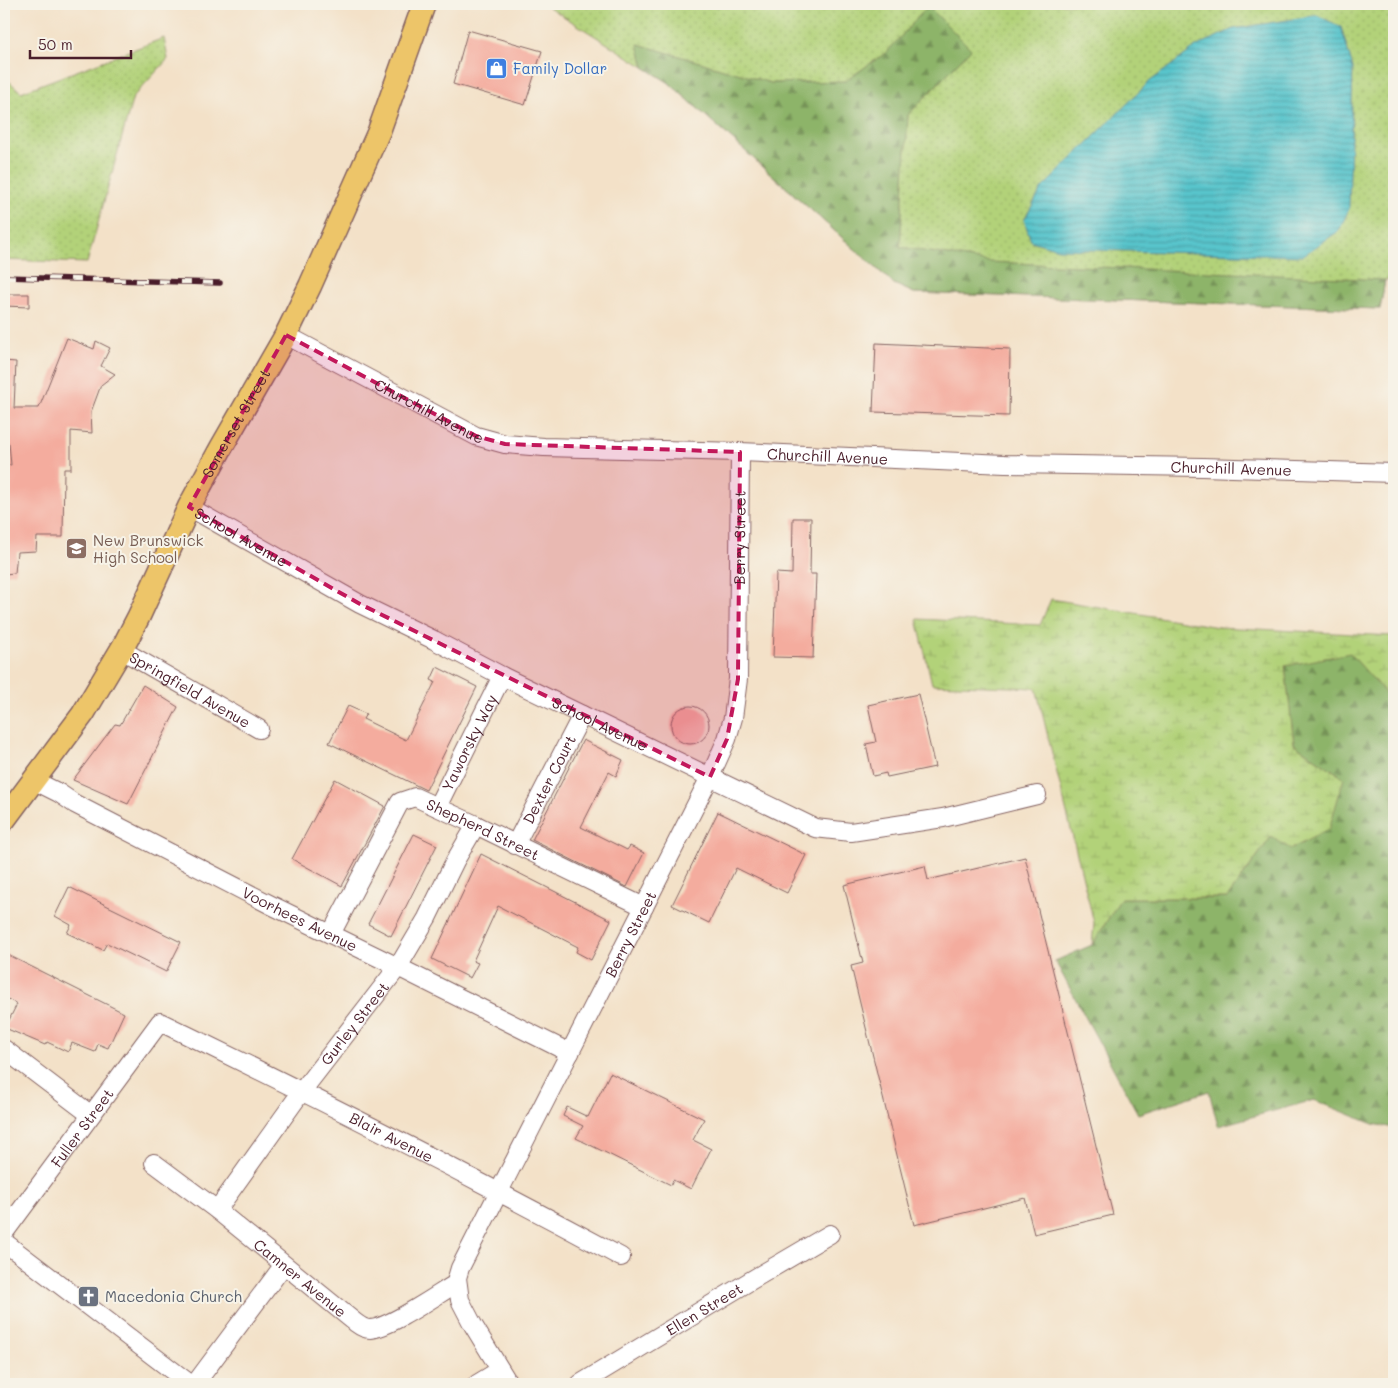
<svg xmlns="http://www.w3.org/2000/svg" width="1398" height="1388" font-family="Mali,sans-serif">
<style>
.grass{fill:url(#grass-dots);stroke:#7e7852}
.forest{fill:url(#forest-firs);stroke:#6c6a4a}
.wetland{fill:url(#wetland-marsh);stroke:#7e7852}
.water{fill:url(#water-rules);stroke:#51727c}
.building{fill:#f4ac9e}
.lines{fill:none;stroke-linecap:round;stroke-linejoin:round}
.minor-casing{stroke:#856362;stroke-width:20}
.major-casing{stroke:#856362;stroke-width:25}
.minor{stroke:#fff;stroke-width:18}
.major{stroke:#edc569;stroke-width:22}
.rail-casing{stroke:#4a1f2b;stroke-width:5.5}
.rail{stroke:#f7f3e8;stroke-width:4;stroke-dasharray:11;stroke-linecap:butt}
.marked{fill:#c2185b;fill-opacity:0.2;stroke:#c2185b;stroke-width:4;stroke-dasharray:10 6;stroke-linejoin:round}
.labels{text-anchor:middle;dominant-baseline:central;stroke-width:4;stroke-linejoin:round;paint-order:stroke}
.shop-label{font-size:15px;fill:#366cbe;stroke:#f7f3e8;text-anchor:start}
.street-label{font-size:15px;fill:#4a1f2b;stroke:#f7f3e8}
.education-label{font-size:15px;fill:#785e54;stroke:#f7f3e8;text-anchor:start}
.worship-label{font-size:15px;fill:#5b616d;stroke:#f7f3e8;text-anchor:start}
</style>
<defs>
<pattern id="grass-dots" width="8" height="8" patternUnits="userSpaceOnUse" patternTransform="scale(1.25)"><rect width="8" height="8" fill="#b2d279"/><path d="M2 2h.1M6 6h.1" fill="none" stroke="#9bb469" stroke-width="1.8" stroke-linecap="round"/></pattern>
<pattern id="forest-firs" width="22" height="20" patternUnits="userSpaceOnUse" patternTransform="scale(1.25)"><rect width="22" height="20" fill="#8db469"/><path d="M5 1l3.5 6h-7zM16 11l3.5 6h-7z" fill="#759257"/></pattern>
<pattern id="wetland-marsh" width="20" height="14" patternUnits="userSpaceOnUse" patternTransform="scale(1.25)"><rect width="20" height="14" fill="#b2d279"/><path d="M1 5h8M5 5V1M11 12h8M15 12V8" fill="none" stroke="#9bb469"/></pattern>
<pattern id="water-rules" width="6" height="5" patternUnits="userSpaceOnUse" patternTransform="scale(1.25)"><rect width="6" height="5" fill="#58c5cc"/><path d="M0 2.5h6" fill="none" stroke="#4b9fa6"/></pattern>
</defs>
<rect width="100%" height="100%" fill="#f7f3e8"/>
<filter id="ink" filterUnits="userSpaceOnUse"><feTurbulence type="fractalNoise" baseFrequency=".02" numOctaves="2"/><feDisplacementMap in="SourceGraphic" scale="10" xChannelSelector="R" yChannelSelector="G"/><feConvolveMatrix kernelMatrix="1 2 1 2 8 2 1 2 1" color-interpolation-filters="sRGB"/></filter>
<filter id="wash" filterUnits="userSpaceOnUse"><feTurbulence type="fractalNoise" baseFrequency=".0096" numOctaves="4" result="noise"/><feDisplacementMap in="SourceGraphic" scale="20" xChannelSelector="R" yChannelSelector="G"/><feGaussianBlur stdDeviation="1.12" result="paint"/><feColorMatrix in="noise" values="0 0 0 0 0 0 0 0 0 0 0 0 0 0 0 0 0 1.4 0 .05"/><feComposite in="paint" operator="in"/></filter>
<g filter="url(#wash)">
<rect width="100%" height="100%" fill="#f3e1c8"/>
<g class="grass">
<polygon points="544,4 1394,4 1394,280 1385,280 1380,309 914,293 894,284 668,82"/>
<polygon points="164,38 168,59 133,97 87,263 4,260 4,77 21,92"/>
</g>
<g class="forest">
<polygon points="928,6 971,49 908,115 900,247 990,262 1385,280 1380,309 914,293 894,284 668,82 644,67 638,44 771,83 845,81 887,52"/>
<polygon points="1350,652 1387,695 1394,694 1394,1128 1373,1124 1314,1100 1218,1126 1209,1091 1138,1114 1055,961 1092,945 1121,898 1227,898 1271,837 1344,778 1294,744 1285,666"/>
</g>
<polygon class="wetland" points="1051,599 1218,627 1394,636 1394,694 1387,695 1350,653 1285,666 1294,744 1344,778 1329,829 1291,849 1271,837 1227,898 1121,898 1092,945 1094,923 1036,688 932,684 917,619 1040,625"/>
<polygon class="water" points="1317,15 1341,27 1353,68 1349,209 1339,231 1302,256 1058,249 1031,241 1024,220 1042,188 1149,82 1197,46 1233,29"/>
<g id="blocks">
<g class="building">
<polygon points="468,30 542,51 525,105 453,84"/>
<polygon points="4,294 29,294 29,307 4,306"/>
<polygon points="67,338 94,349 96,341 110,348 101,366 115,374 101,385 91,412 92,433 71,431 71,469 64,469 63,537 37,537 36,551 17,552 15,573 4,574 4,465 11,465 9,443 4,442 4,361 16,362 14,408 39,408"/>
<polygon points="876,343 1010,349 1009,416 873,412"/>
<polygon points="793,518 811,518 810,574 816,574 813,658 773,657 776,573 792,574"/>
<polygon points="437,667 477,687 426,790 329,743 348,706 366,714 363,719 406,740 435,682 431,680"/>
<polygon points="143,685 178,707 128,804 73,780 115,724 120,725"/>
<polygon points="918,694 935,767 887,777 886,773 873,776 866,744 876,742 868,705"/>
<circle cx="690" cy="725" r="19"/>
<polygon points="583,740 623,760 616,776 609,772 581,827 627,850 630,846 644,853 627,887 532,840"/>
<polygon points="335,779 385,806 342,886 292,859"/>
<polygon points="718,812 806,855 787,893 736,868 709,923 672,905"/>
<polygon points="414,834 437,845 391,936 368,924"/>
<polygon points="481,854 611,920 591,960 576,952 578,947 498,906 473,961 478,963 470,978 432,959"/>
<polygon points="1025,857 1113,1215 1034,1234 1025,1198 914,1225 851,966 863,963 844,885 925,866 928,880"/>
<polygon points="69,887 181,942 166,972 107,943 103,950 67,933 71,925 55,916"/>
<polygon points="4,953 124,1013 108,1048 98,1044 95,1052 72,1043 68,1052 47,1042 45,1045 5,1028 17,1004 4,997"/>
<polygon points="610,1073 704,1119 693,1140 711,1149 691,1189 673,1180 671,1185 576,1138 583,1126 563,1116 567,1107 588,1117"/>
</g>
</g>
</g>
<g filter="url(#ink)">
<use href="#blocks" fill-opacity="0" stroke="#856362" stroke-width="1"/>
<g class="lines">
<defs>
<g id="minor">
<path id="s1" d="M286,335l190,101 29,8 39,3 196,5 265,12 197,3 192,6"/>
<path id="s2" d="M189,507l171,97 74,36 68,36 313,152 36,4 92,-14 94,-23"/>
<path id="s3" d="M123,647l4,6 132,76"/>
<path id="s4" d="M33,780l26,13 16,11 196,101 127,62 172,86"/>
<path id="s5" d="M437,807l65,-131"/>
<path id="s6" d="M515,845l67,-130"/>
<path id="s7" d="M331,934l69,-132 15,-5 61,28 168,82"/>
<polyline points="4,1049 91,1115"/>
<path id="s8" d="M154,1163l63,47 139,113c4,3 9,6 14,6 20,-1 68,-35 87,-46"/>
<path id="s9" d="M217,1210l85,-119 96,-124 29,-49 28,-57 21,-36"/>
<path id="s10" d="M4,1233l156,-211c155,75 309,153 461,235"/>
<polyline points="4,1242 190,1384"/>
<polyline points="195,1384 283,1266"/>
<polyline points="477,1384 500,1370"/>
<path id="s11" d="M509,1384l-36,-59 -13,-25 -3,-22 3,-10 184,-361 66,-130 17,-38 6,-21 5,-39 2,-227"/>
<path id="s12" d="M580,1384l170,-103 80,-47"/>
</g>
<g id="major">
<path id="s13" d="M4,820l79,-106 40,-67 16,-31 50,-109 32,-59 65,-113 24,-49 69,-155 45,-127"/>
</g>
</defs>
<use href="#minor" class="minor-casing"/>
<use href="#major" class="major-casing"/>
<use href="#minor" class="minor"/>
<use href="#major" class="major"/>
<defs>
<polyline id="rail" points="4,277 220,283"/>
</defs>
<use href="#rail" class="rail-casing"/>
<use href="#rail" class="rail"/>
</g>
</g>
<path class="marked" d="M286,335l190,101 29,8 235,8 -2,227 -11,60 -17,38 -350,-173 -171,-97z"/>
<defs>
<symbol id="shop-square" viewBox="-11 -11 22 22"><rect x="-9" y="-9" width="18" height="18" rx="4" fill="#3f7fe0" stroke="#f7f3e8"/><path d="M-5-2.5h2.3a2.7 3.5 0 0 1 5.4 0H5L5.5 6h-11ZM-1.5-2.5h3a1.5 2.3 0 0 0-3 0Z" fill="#fff"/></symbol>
<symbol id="school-square" viewBox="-11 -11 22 22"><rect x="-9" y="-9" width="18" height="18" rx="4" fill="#8d6e63" stroke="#f7f3e8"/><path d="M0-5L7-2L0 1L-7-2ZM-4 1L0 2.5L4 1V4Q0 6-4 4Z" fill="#fff"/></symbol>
<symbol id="church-square" viewBox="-11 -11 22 22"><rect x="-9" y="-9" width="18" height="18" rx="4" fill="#6b7280" stroke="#f7f3e8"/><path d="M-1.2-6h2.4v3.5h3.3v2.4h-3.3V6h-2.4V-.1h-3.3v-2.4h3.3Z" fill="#fff"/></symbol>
</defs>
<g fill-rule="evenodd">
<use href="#shop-square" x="484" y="56" width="25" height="25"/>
<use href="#school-square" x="64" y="536" width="25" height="25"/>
<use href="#church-square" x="76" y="1284" width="25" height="25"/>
</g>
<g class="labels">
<g class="shop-label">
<text x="513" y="68">Family Dollar</text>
</g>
<g class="street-label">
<text stroke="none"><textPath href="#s1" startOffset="162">Churchill Avenue</textPath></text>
<text stroke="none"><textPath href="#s13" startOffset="461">Somerset Street</textPath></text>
<text stroke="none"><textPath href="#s1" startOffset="568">Churchill Avenue</textPath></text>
<text stroke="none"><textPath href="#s1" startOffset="972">Churchill Avenue</textPath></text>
<text stroke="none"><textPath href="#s2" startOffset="60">School Avenue</textPath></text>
<text stroke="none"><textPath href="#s11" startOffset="925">Berry Street</textPath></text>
<text stroke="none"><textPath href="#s3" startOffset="80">Springfield Avenue</textPath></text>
<text stroke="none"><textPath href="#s2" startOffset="465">School Avenue</textPath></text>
<text stroke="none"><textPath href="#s5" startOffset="72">Yaworsky Way</textPath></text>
<text stroke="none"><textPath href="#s6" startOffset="74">Dexter Court</textPath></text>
<text stroke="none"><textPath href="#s7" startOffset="240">Shepherd Street</textPath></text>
<text stroke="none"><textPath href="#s4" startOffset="301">Voorhees Avenue</textPath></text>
<text stroke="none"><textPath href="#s11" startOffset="505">Berry Street</textPath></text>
<text stroke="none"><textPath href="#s9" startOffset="232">Gurley Street</textPath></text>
<text stroke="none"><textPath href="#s10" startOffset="131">Fuller Street</textPath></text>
<text stroke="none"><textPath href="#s10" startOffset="521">Blair Avenue</textPath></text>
<text stroke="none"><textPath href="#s8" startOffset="186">Camner Avenue</textPath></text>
<text stroke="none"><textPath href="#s12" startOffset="145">Ellen Street</textPath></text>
</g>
<g class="education-label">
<text x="93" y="540">New Brunswick<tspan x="93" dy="17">High School</tspan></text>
</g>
<g class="worship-label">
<text x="105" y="1296">Macedonia Church</text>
</g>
</g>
<rect width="1398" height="1388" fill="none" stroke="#f7f3e8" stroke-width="20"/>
<path d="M30 50v8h101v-8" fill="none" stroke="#4a1f2b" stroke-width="2.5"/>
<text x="38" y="50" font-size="15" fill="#4a1f2b" stroke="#f7f3e8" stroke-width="4" paint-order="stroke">50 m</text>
</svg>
